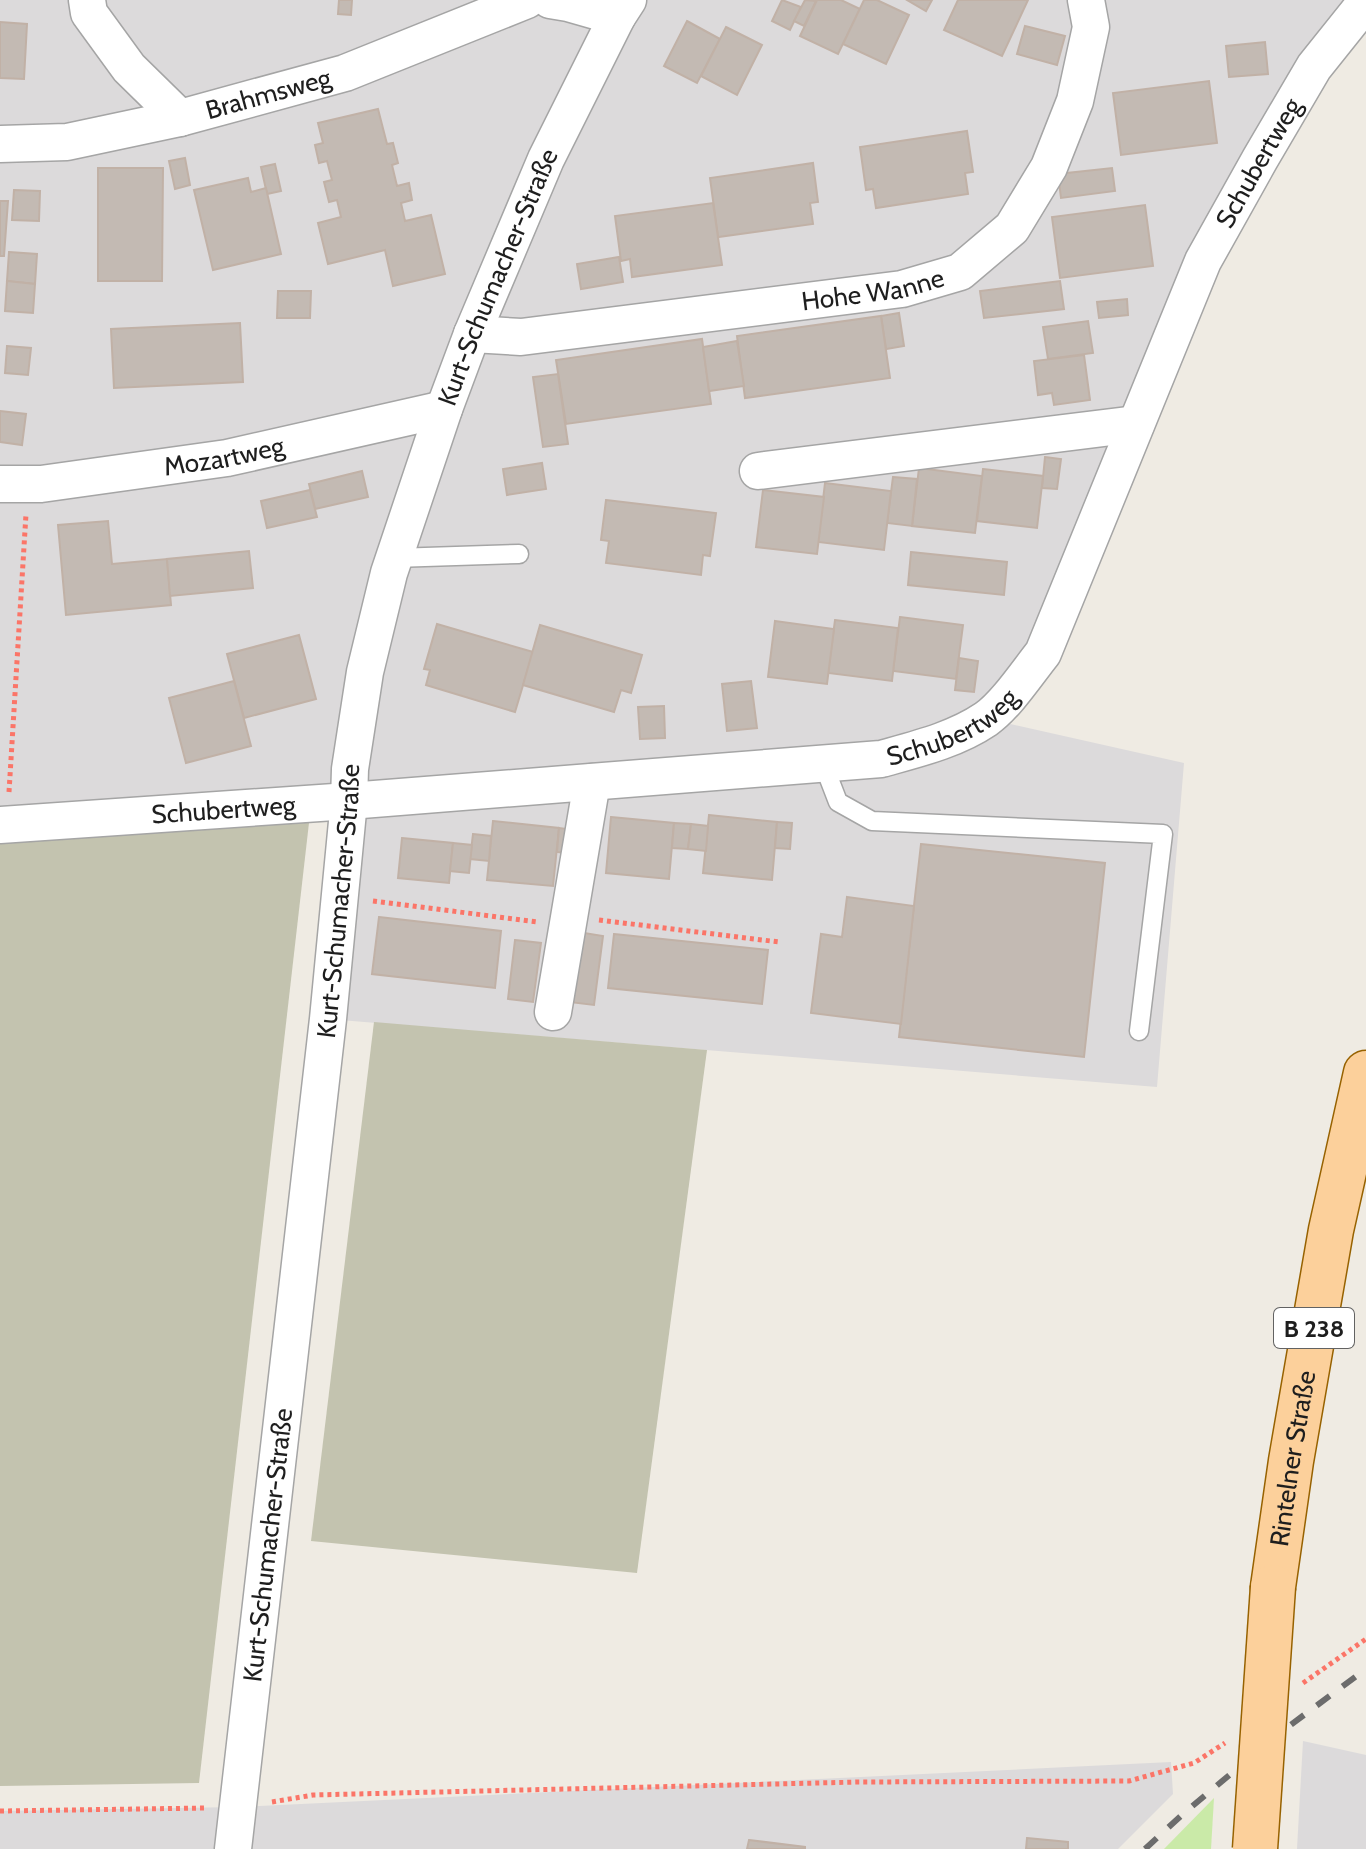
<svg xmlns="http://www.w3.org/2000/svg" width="1366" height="1849" font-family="Cabin,sans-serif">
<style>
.residential{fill:#dcdadb}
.construction{fill:#c3c3af}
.grass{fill:#caeaa8}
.building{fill:#c3bab3;stroke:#c1b1a6;stroke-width:2}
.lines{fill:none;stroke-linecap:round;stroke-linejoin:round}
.lane-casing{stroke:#a5a5a5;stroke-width:21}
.street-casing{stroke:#a5a5a5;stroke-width:39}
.primary-casing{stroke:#976200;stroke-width:47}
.path{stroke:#fb7568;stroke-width:5;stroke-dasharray:4 4;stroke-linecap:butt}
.lane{stroke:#fff;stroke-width:18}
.street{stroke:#fff;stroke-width:36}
.primary{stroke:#fcd09b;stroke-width:44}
.rail{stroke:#6c6c6c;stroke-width:6;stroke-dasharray:16 16;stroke-linecap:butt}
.primary-bridge-casing{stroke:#976200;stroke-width:47;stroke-linecap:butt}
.primary-bridge{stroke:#fcd09b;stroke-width:44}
.labels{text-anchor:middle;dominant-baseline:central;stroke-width:8;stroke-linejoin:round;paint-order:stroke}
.shield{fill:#fff;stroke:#626262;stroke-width:2}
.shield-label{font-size:24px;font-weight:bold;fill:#1e1e1e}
.street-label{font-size:26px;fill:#1e1e1e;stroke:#fff}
</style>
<rect width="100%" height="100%" fill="#efebe3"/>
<g class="residential">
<polygon points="0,0 1366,0 1260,159 1043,653 988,719 1184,763 1157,1087 328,1019 349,802 0,825"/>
<polygon points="1303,1741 1366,1755 1366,1849 1297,1849"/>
<polygon points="1171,1762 1173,1794 1118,1849 0,1849 0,1811 238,1807"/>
</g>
<g class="construction">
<polygon points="310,814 199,1783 0,1786 0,836"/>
<polygon points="374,1022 707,1050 637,1573 311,1541"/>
</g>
<polygon class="grass" points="1214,1798 1211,1849 1164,1849"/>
<g class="building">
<polygon points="339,0 352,0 351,15 338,14"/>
<polygon points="782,0 801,7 790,30 772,21"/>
<polygon points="805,0 816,1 804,26 794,21"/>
<polygon points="817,0 841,0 860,9 838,54 800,36"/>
<polygon points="864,0 877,0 909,15 886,64 843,44"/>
<polygon points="907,0 932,0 926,11"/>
<polygon points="958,0 1028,0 1002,56 944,30"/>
<polygon points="687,21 720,39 697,83 664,66"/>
<polygon points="0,22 27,24 24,79 0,78"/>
<polygon points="1025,26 1065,36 1057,65 1017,54"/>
<polygon points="726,27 762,45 737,95 701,76"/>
<polygon points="1265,42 1268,74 1229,77 1226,46"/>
<polygon points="1209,81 1217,143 1121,155 1113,93"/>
<polygon points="378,109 387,144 393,143 398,163 392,165 397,186 409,183 412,200 401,203 405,221 431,215 445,274 393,286 385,250 328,264 318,223 341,217 337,200 329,202 324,182 332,180 327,161 319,163 315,145 323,143 318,123"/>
<polygon points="967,131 973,172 965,173 968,194 876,208 873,189 866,190 860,147"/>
<polygon points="185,158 190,185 175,189 169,161"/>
<polygon points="813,163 818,202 810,203 813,224 718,237 710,178"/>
<polygon points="275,164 281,191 267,194 261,167"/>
<polygon points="98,168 163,168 162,281 98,281"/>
<polygon points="1112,168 1115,191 1061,198 1058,174"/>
<polygon points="248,178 251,192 266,188 281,254 213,270 194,190"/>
<polygon points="14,190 40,191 39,221 12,220"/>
<polygon points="0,201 8,201 4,256 0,256"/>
<polygon points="713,203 722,265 632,277 630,259 621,261 615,216"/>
<polygon points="1145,205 1153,266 1060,278 1052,217"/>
<polygon points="9,252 37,254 35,284 7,281"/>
<polygon points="619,257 623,282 581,289 577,264"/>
<polygon points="7,281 35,284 33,313 5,311"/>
<polygon points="1060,281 1064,309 984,318 980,291"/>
<polygon points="278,291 311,291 310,318 277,318"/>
<polygon points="1127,299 1128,315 1099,318 1097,302"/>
<polygon points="899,313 904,346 886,349 881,316"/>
<polygon points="881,316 890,378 745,398 737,336"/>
<polygon points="1088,321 1093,353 1048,359 1043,327"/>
<polygon points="240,323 243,382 114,388 111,329"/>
<polygon points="702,339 711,404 566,424 556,360"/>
<polygon points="737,341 744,386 709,391 703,347"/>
<polygon points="7,346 31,348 28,375 5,373"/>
<polygon points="1084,355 1090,400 1054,405 1052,393 1038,395 1034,361"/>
<polygon points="558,374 568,444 543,447 533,377"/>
<polygon points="0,411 26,414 22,445 0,442"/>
<polygon points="1045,457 1061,459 1057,489 1042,488"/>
<polygon points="542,463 546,489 507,495 503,469"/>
<polygon points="919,468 982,476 975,533 912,526"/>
<polygon points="983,469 1043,476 1037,528 977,521"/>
<polygon points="362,471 368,497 315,509 309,484"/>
<polygon points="893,477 917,479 912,526 887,523"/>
<polygon points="825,483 891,491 884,550 818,542"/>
<polygon points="310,490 317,517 267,528 261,501"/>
<polygon points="763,490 824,497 817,554 756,547"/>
<polygon points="606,500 716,513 710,556 703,555 701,575 606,563 609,541 601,540"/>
<polygon points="108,521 112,564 167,559 171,605 66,615 58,525"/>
<polygon points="249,551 253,588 170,596 167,559"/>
<polygon points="911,552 1007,562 1004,595 908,585"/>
<polygon points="900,617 963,625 956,679 893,671"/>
<polygon points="835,620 898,628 892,681 828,673"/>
<polygon points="775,621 834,629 827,684 768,677"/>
<polygon points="437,624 533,652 515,712 426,685 430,670 424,669"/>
<polygon points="540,625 642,655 631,693 621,690 614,712 523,685"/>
<polygon points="299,635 316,699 244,718 227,654"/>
<polygon points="959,658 978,661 974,692 955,690"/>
<polygon points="234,681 251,746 186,763 169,698"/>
<polygon points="751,681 757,728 727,731 722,684"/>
<polygon points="664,706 665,738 640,739 638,707"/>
<polygon points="709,815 777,822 772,880 703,873"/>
<polygon points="611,817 674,823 669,879 606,873"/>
<polygon points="493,821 559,828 553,886 487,880"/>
<polygon points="777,822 792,823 790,849 775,848"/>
<polygon points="674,823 691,824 688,849 672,848"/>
<polygon points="691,824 708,826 706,851 688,849"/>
<polygon points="559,828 574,830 572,854 557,852"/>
<polygon points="473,834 491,836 489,861 470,859"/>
<polygon points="402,838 453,843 449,883 398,878"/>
<polygon points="453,843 472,845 469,873 450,871"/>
<polygon points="921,844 1105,863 1084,1057 899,1037"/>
<polygon points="847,897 914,906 901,1024 811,1013 821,934 842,937"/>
<polygon points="379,917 501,931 495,988 372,974"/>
<polygon points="578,932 603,936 594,1005 569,1002"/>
<polygon points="614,934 768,950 762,1004 608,988"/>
<polygon points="515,940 541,943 533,1002 508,999"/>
<polygon points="1027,1838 1068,1842 1068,1849 1026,1849"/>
<polygon points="749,1840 805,1847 805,1849 747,1849"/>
</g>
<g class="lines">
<defs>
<g id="lane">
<polyline points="394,558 519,554"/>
<polyline points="823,763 838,802 872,821 1163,834 1139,1031"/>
</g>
<g id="street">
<polyline points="87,0 89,13 129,68 180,118"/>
<polyline points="550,0 568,3 617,17"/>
<path id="s1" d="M0,144l67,-2 113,-24 165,-45 182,-73"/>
<path id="s2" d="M472,334l49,3 381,-48 58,-17 52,-44 37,-61 26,-66 16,-74 -5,-27"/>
<polyline points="758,471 1136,424"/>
<path id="s3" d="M0,484h41l186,-26 217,-49"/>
<path id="s4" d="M0,825l349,-24 532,-42c36,-10 74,-19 105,-40 20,-14 41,-46 57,-66l160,-392 57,-102 54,-92 52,-65"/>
<polyline points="553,1012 592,782"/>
<path id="s5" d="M233,1849l95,-830 21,-218 1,-32 15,-97 24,-99 55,-164 28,-75 74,-175 71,-142 11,-17"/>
</g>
<g id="primary">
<path id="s6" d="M1273,1587l18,-126 40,-231 35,-157"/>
</g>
</defs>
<use href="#lane" class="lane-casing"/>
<use href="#street" class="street-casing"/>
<use href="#primary" class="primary-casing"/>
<g class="path">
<polyline points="9,792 26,514"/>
<polyline points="373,901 538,922"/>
<polyline points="599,920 779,942"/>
<polyline points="1303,1683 1366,1639"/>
<polyline points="272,1802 313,1795 859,1782 1129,1781 1194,1763 1225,1743"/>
<polyline points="0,1811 207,1808"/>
</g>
<use href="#lane" class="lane"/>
<use href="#street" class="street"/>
<use href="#primary" class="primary"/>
<polyline class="rail" points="1145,1849 1183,1814 1277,1735 1366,1669"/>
<defs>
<polyline id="primary-bridge" points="1255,1849 1273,1587"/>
</defs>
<use href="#primary-bridge" class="primary-bridge-casing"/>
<use href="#primary-bridge" class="primary-bridge"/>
</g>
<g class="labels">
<rect class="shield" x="1274" y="1308" width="80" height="40" rx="6"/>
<g class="shield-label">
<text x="1314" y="1328">B 238</text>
</g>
<g class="street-label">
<text stroke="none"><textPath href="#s1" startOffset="274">Brahmsweg</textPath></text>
<text stroke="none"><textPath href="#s4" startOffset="1620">Schubertweg</textPath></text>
<text stroke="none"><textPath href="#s5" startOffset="1602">Kurt-Schumacher-Straße</textPath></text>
<text stroke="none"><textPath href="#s2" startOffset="404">Hohe Wanne</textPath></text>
<text stroke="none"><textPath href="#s3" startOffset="226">Mozartweg</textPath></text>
<text stroke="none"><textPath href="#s4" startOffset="962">Schubertweg</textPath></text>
<text stroke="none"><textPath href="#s4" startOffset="224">Schubertweg</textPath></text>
<text stroke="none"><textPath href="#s5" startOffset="954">Kurt-Schumacher-Straße</textPath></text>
<text stroke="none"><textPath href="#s6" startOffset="130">Rintelner Straße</textPath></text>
<text stroke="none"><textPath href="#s5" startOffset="306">Kurt-Schumacher-Straße</textPath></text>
</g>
</g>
</svg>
